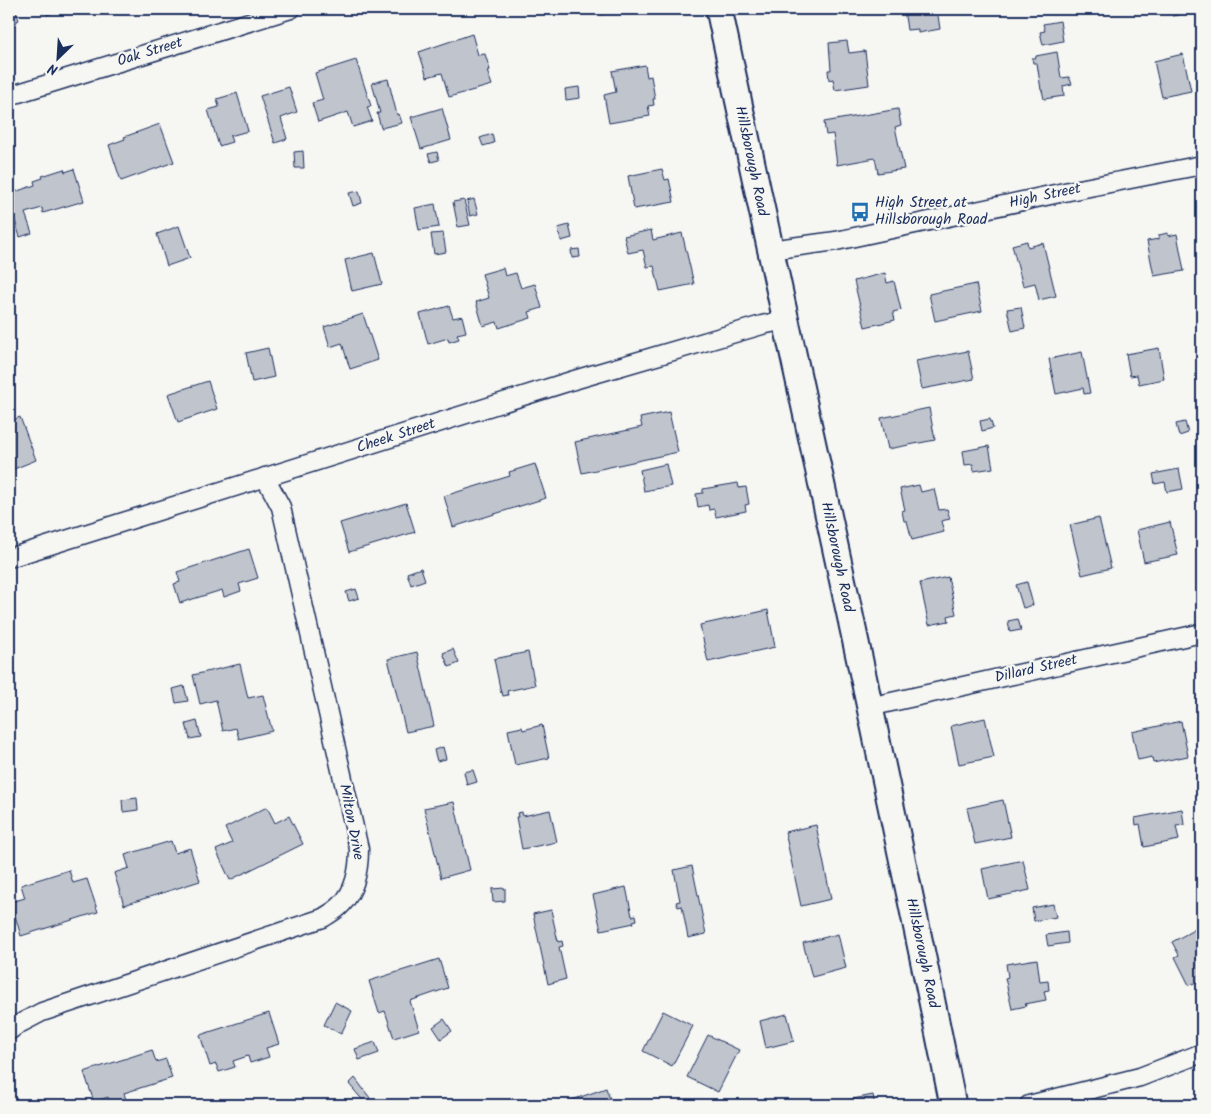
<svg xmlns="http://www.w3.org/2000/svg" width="1211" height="1114" font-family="Kalam,sans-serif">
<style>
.building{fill:#c0c4cd;stroke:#1b2f5e}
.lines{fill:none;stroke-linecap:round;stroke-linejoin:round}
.street-casing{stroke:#1b2f5e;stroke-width:21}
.secondary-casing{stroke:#1b2f5e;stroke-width:29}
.street{stroke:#f6f6f2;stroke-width:18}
.secondary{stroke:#f6f6f2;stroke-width:25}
.labels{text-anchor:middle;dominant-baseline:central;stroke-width:4.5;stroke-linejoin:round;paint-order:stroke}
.street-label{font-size:15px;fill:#1b2f5e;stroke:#f6f6f2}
.poi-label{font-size:15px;fill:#1b2f5e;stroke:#f6f6f2;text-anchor:start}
</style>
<rect width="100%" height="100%" fill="#f6f6f2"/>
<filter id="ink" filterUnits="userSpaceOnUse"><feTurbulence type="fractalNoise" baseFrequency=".02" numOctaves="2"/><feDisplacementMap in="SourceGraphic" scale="10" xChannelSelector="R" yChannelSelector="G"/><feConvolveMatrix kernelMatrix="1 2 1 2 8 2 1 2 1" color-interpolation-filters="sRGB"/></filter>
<g filter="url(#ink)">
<g class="building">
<polygon points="9,9 15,9 19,20 9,24"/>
<polygon points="45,9 66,9 47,15"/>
<polygon points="600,9 630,9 601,15"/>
<polygon points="904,9 937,9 940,29 918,33 918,29 907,30"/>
<polygon points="1171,9 1187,9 1188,13 1173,16"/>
<polygon points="1060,21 1063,41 1043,45 1040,32 1045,31 1043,24"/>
<polygon points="472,34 478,55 485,54 490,70 487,71 492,85 449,97 442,73 427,77 419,52"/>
<polygon points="847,41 849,53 865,51 869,85 835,90 833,79 829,80 828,70 831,70 829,43"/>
<polygon points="1057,52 1061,78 1069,77 1072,84 1063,86 1064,96 1044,99 1042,90 1041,90 1037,63 1033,63 1032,58 1036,58 1036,56"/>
<polygon points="1183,54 1191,91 1162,97 1154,61"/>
<polygon points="356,60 371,106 367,107 372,121 353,127 348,112 318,122 312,103 323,100 315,73"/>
<polygon points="645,65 647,77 651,76 655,99 653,99 654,105 648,106 650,116 609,123 604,95 616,92 612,71"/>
<polygon points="388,79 397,115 399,114 402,123 381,128 377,113 380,113 372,83"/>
<polygon points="289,87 297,112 281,118 287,139 275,143 260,96"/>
<polygon points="579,87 580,98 566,100 565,89"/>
<polygon points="237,93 248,131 230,136 232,142 219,146 208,110 219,107 217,99"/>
<polygon points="442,108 451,140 421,149 411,117"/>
<polygon points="898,109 901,125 895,127 904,169 878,173 875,158 837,165 833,134 826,135 824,122"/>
<polygon points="160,124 174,162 121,181 109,145 125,139 124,137"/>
<polygon points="492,134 494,143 483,146 480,138"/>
<polygon points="303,151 304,168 295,168 294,152"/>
<polygon points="437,152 439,160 431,162 428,154"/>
<polygon points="64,169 65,172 74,169 84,201 43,213 42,208 25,213 32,233 20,237 9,201 9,194 35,185 34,181 43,178 42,176"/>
<polygon points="662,169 665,180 669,179 674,202 634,209 628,176"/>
<polygon points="359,191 362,203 353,206 349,193"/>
<polygon points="474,199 478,214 470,216 467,201"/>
<polygon points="464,200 470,225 458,227 453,202"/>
<polygon points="435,204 439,227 419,230 415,208"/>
<polygon points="569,225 572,238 561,241 558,228"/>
<polygon points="179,226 190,258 167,266 157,234"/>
<polygon points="651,230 653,240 682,233 694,284 660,291 654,266 647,267 643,250 628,253 624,236"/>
<polygon points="443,233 446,252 434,254 431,234"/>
<polygon points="1168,233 1168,236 1177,234 1184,271 1154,276 1147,241 1159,239 1159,235"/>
<polygon points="1027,241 1028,247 1043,243 1056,296 1039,300 1035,283 1023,286 1012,245"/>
<polygon points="579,249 580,257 572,258 571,250"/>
<polygon points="374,253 382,284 352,291 345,260"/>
<polygon points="503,268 505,276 516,273 521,288 535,284 542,308 529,312 531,318 499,328 497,322 483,326 476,302 489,298 482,274"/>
<polygon points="885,273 887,283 894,281 901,310 893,312 895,320 865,327 854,281"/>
<polygon points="976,284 982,311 935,321 929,294"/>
<polygon points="449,306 453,318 462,316 466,332 457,334 459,339 449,342 448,338 428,344 420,314"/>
<polygon points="1021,307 1025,328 1012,331 1007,309"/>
<polygon points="363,314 378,360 350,369 342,343 330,347 324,327"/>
<polygon points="268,348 274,377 252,382 246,353"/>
<polygon points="1159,348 1164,379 1139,384 1137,375 1130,376 1126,354"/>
<polygon points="968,351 974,379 922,389 916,361"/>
<polygon points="1082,352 1090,393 1084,394 1083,388 1056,394 1049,359"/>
<polygon points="208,381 217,409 178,422 168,394"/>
<polygon points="929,408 935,440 888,449 881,418"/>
<polygon points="669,412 678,452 582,473 575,442 642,427 640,418"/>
<polygon points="20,417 36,460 9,471 9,422"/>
<polygon points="990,419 993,428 982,431 980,421"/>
<polygon points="1185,422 1188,433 1179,436 1176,424"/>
<polygon points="989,446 993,468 974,471 973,464 965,465 963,451"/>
<polygon points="535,464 546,498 453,527 444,496 510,476 509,472"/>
<polygon points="666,464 671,486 644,491 640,470"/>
<polygon points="1179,469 1183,489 1167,492 1165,482 1155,484 1153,474"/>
<polygon points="738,483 739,488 746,487 749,504 745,505 746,511 716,517 714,509 709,510 708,505 698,507 696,494 703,493 703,489"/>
<polygon points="919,485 921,492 934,489 939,510 947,509 950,519 941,521 944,532 912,540 907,521 904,521 902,511 905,510 900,489"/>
<polygon points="406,503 415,532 349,552 340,523"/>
<polygon points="1099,518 1111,568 1082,575 1070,525"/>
<polygon points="1170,522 1178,555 1144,562 1137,530"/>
<polygon points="249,549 258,578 239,584 241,591 224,597 222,590 180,603 174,584 180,582 177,572"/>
<polygon points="421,568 425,580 411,585 407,573"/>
<polygon points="948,577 956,614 948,616 949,621 929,625 920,583"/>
<polygon points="1027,582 1033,605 1023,608 1016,585"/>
<polygon points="356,589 359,598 349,601 346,592"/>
<polygon points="768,610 775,647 708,662 700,625"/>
<polygon points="1018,619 1021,630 1010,632 1008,621"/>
<polygon points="453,649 459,663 449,667 443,653"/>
<polygon points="417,652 434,726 406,732 388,659"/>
<polygon points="528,652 535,685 507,691 508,695 503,696 502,692 501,693 494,659"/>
<polygon points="240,664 248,698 263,695 272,731 239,739 236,728 223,731 216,700 200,704 193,675"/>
<polygon points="184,686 188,701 176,703 173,689"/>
<polygon points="985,718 994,757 959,764 951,726"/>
<polygon points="197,721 201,737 190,739 186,724"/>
<polygon points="1181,721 1188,756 1153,763 1152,757 1138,760 1132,732"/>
<polygon points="542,725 549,758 515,765 508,730 522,727 523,730"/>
<polygon points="443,747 446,759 437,761 434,750"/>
<polygon points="473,770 477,782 467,785 464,772"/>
<polygon points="137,798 138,810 123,812 122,800"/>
<polygon points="1003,800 1011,837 975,844 967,808"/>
<polygon points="454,802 470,870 441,878 424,808"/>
<polygon points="267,807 275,823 289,816 303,844 230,880 216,850 232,843 225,828"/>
<polygon points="1182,809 1184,825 1176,826 1179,840 1144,847 1140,824 1136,825 1135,818"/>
<polygon points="550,810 557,842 522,849 516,817 518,817 517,813 522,812 523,816"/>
<polygon points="816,825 831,899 801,906 785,832"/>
<polygon points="171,841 175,853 190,848 200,881 124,905 114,873 129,868 125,855"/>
<polygon points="1023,860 1030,890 988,899 982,869"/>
<polygon points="692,866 706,934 688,938 682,906 678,907 676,902 680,901 674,870"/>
<polygon points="69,870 73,883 87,879 98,912 21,936 11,902 25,898 21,885"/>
<polygon points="626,887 632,916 636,915 637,920 633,921 634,923 601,930 593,895"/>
<polygon points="505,888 505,901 493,902 492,889"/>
<polygon points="1053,904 1056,917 1034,921 1032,908"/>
<polygon points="551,910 558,942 562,941 563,946 559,947 566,979 548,984 533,914"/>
<polygon points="1199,927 1202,934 1202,992 1197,982 1189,985 1175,957 1179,955 1172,942"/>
<polygon points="1067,932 1068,943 1048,946 1046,935"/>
<polygon points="838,934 846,968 812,977 803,943"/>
<polygon points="439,959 448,988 410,1001 419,1030 394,1038 385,1011 379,1013 369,981"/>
<polygon points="1037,959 1040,982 1048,981 1049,990 1044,991 1046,1000 1025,1004 1026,1006 1012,1009 1005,978 1008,977 1006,964"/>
<polygon points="335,1002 352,1011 341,1034 324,1025"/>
<polygon points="663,1011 693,1026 672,1066 643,1051"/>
<polygon points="269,1013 279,1044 266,1048 269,1057 250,1063 248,1056 233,1061 235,1067 219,1072 216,1064 210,1066 200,1035"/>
<polygon points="787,1014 794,1041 766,1048 760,1021"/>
<polygon points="444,1019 452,1031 441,1039 433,1027"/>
<polygon points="708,1035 739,1050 718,1092 687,1077"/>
<polygon points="375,1042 379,1053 359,1060 355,1049"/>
<polygon points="152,1050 156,1062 166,1059 172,1078 124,1093 126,1100 110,1105 108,1097 94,1102 84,1072"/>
<polygon points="355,1078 370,1098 365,1103 349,1084"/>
<polygon points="606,1088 612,1105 558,1105"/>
<polygon points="873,1095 875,1105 843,1105 843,1101"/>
</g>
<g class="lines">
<defs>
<g id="street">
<polyline points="9,96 291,9"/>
<polyline points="770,250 836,241 1069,191 1202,165"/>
<polyline points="9,558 574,380 762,325 785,320"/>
<polyline points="869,707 1202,633"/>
<path d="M9,1031l8,-6 25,-13 281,-94c6,-4 14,-8 19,-14 14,-15 17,-35 17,-55l-78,-342 -16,-30"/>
<polyline points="1029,1105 1140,1077 1202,1053"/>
</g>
<path id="secondary" d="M719,9c77,366 161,730 234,1096"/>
</defs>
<use href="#street" class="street-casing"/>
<use href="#secondary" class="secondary-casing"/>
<use href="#street" class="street"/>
<use href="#secondary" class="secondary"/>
</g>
</g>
<defs>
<symbol id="bus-bare" viewBox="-9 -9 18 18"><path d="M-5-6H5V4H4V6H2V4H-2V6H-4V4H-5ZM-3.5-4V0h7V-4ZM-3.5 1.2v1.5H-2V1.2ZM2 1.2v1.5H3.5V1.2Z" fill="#1f6fb2" stroke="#f6f6f2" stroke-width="2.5" paint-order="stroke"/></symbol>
</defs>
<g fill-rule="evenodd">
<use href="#bus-bare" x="846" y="198" width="28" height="28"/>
</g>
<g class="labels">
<g class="street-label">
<text transform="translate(150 52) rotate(-17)">Oak Street</text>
<text transform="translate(751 161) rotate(78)">Hillsborough Road</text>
<text transform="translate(1045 196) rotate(-12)">High Street</text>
<text transform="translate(396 436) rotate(-18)">Cheek Street</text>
<text transform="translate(837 557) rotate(78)">Hillsborough Road</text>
<text transform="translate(1036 669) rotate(-13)">Dillard Street</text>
<text transform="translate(351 822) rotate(79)">Milton Drive</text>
<text transform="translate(922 953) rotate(78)">Hillsborough Road</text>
</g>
<g class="poi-label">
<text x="875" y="203">High Street at<tspan x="875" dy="17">Hillsborough Road</tspan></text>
</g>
</g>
<rect width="1211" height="1114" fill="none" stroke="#f6f6f2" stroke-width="30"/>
<rect x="15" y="15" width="1181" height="1084" fill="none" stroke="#1b2f5e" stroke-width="2" filter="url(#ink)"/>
<g transform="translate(58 58) rotate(205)" stroke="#f6f6f2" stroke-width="4" paint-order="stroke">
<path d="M0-4L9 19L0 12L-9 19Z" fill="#1b2f5e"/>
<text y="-8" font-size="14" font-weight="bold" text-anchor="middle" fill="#1b2f5e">N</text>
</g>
</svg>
